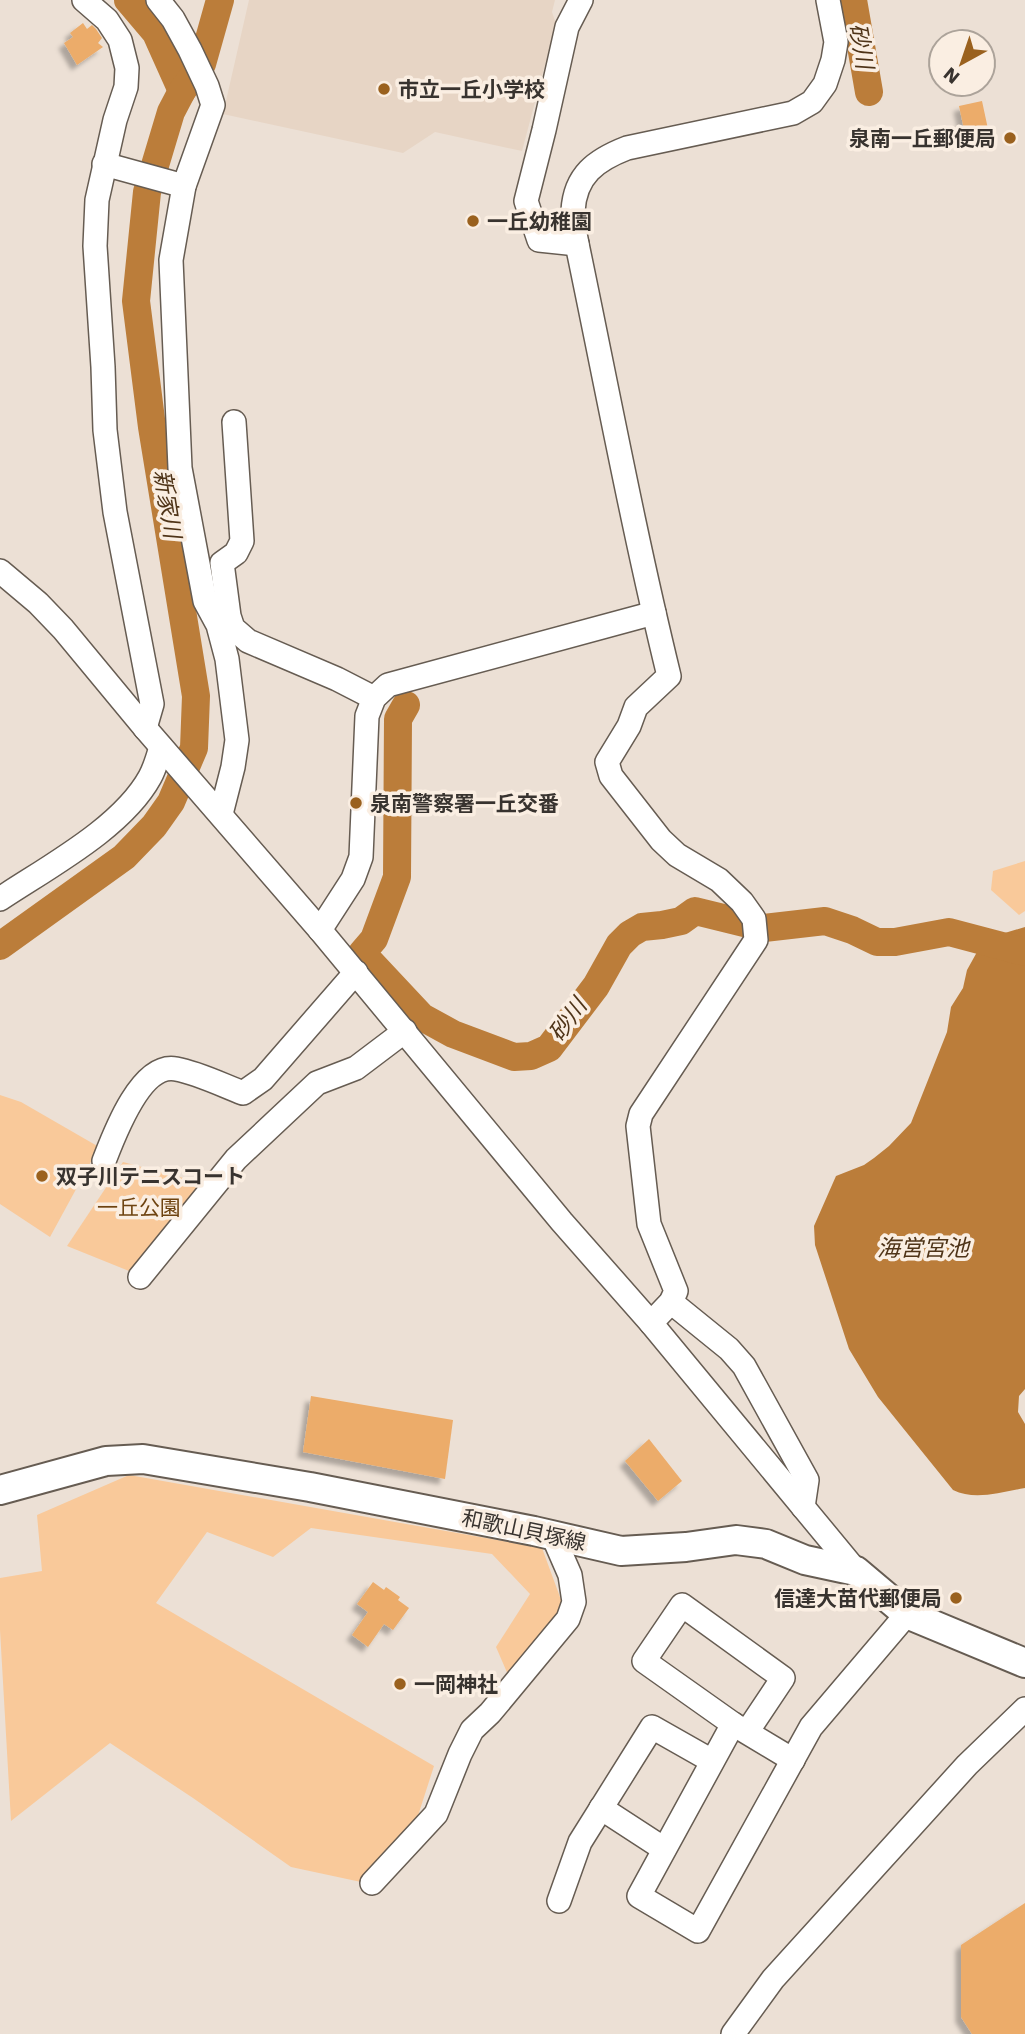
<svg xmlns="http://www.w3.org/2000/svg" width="1025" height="2034" font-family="'Work Sans','Noto Sans JP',sans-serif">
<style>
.built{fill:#e7d5c5}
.green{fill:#f9c99a}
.water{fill:#bb7d3a}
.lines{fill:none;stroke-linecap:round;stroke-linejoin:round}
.river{stroke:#bb7d3a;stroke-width:28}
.building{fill:#ecac6a;filter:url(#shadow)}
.minor-casing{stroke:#665c52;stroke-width:26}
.major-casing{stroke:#665c52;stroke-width:32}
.minor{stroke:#fff;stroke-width:23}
.major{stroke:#fff;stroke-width:28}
.poi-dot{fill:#9a611e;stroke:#faeee2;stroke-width:2.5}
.labels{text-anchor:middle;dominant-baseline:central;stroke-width:7;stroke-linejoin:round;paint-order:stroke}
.poi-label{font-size:21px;font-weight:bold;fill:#38332f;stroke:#faeee2;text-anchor:start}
.park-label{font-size:21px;fill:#6e4310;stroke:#faeee2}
.street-label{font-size:21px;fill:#38332f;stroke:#faeee2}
.water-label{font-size:23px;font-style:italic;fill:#4f3418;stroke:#faeee2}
</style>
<defs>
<filter id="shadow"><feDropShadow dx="-5.5" dy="5.5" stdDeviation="2" flood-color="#0004"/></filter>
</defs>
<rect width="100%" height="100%" fill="#ece0d5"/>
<polygon class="built" points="249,0 555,0 552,12 558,30 550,46 522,151 435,132 403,153 223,114"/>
<g class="green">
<polygon points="1025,861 1025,911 1019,915 991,890 993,871"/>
<polygon points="0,1095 21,1102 99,1147 50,1237 0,1204"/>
<polygon points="123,1162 206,1184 134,1273 67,1246"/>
<polygon points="129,1475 542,1548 564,1608 509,1677 496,1647 530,1594 492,1554 311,1528 273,1557 207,1532 156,1603 434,1766 415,1825 361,1882 291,1867 193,1798 110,1743 11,1821 0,1630 0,1578 42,1571 37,1515"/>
</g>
<path class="water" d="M1025,927v462l-6,7 -1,16 7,12v64c-24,4 -50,13 -72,2l-75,-93 -29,-48 -34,-104 -1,-19 22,-50 28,-11 10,-7 15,-12 22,-23 36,-91 4,-25 12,-19 4,-18 10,-18 21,-17z"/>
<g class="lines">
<g class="river">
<polyline points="128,0 156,33 182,91"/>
<polyline points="853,0 869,92"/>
<polyline points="406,705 398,719 397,877 374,939 362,953 422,1017 453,1034 514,1057 531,1056 549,1048 596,986 619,945 630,934 642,927 662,925 681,921 695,911 764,928 825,921 852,930 877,942 895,942 949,932 1025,952"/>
<polyline points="0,946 124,857 154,826 171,802 194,748 196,696 152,427 136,301 147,192 171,112 182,91 202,64 220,0"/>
</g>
</g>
<g class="building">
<polygon points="83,23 87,29 92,25 96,29 102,38 98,43 103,47 77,65 64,43 73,37 70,33"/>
<polygon points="982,101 988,129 965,134 959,106"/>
<polygon points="311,1396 453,1420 445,1479 303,1452"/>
<polygon points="649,1439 682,1481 658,1501 625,1461"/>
<polygon points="373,1582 384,1590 386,1587 400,1597 398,1600 409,1608 393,1630 384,1624 368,1647 352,1635 368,1612 357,1604"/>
<polygon points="1025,1903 1025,2034 972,2034 961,2017 961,1945"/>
</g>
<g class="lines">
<defs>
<g id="minor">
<polyline points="84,0 107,20 120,40 127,68 126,87 115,120 97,200 95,246 103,367 105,430 115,512 152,704 145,728"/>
<polyline points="158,0 173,19 190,50 207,86 213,105 184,186 171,260 180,468 205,601 218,625 227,659 237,740 233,767 221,814"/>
<polyline points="104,164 184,186"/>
<polyline points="577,244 539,240 526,201 544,130 567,27 581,0"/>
<polyline points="234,422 242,541 236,553 222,563 229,616 233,628 248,641 337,679 374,698"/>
<polyline points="0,571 38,603 63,629 145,728 320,930 562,1222 651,1323 856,1571"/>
<path d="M0,899c48,-32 122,-71 150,-122 5,-9 8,-20 11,-30"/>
<polyline points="320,930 353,879 361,857 367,716 374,698 388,685 654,613"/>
<path d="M104,1161c10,-26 37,-99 72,-92 22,4 46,16 67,24l20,-14 93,-107"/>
<polyline points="140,1277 236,1159 317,1083 356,1068 405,1031"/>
<polyline points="671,1302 729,1349 744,1366 807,1480 803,1507"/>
<path d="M651,1323l20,-21 5,-11 -27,-67 -11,-98 3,-12 115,-174 -2,-21 -12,-17 -23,-22 -42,-25 -16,-15 -50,-64 -4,-14 22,-36 7,-19 33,-31c-35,-143 -62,-288 -92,-432 -2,-11 -5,-23 -4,-33 2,-36 23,-51 54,-63l166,-35 19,-11 13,-18 8,-24 3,-18 -8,-42"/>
<polyline points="733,1724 639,1896 698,1931 811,1727 907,1614"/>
<polyline points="747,1732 783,1678 682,1605 644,1661 733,1724 793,1760"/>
<polyline points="601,1808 664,1849"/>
<polyline points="372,1883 436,1814 460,1754 472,1730 490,1713 568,1619 574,1602 570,1575 553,1536"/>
<polyline points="559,1901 580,1842 652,1727 712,1761"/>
<polyline points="733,2034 773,1979 967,1765 1025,1709"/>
</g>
<polyline id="major" points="0,1490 106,1461 143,1459 310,1487 534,1531 621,1551 686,1547 736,1540 766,1544 805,1560 856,1571 907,1614 1025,1663"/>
</defs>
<use href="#minor" class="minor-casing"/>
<use href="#major" class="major-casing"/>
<use href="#minor" class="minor"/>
<use href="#major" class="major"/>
</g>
<g class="poi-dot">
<circle cx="384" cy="89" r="7"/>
<circle cx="1010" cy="138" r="7"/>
<circle cx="473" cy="221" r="7"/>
<circle cx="356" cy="803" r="7"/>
<circle cx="42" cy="1176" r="7"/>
<circle cx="956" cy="1598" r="7"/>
<circle cx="400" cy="1684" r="7"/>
</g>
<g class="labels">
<g class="poi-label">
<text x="398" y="89">市立一丘小学校</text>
<text x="996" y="138" text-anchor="end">泉南一丘郵便局</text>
<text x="487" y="221">一丘幼稚園</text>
<text x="370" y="803">泉南警察署一丘交番</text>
<text x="56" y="1176">双子川テニスコート</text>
<text x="942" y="1598" text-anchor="end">信達大苗代郵便局</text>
<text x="414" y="1684">一岡神社</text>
</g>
<g class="park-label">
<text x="139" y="1207">一丘公園</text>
</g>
<g class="street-label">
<text transform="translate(524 1530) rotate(12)">和歌山貝塚線</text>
</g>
<g class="water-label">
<text transform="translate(861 46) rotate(80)">砂川</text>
<text transform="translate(167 504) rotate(81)">新家川</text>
<text transform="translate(568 1020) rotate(-54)">砂川</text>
<text x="923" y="1248">海営宮池</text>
</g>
</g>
<g transform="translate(962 63) rotate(220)"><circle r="33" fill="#faeee2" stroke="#aca39a" stroke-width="2"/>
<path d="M0-5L12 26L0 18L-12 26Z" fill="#9a611e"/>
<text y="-10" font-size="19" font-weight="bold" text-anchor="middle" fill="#38332f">N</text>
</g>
</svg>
